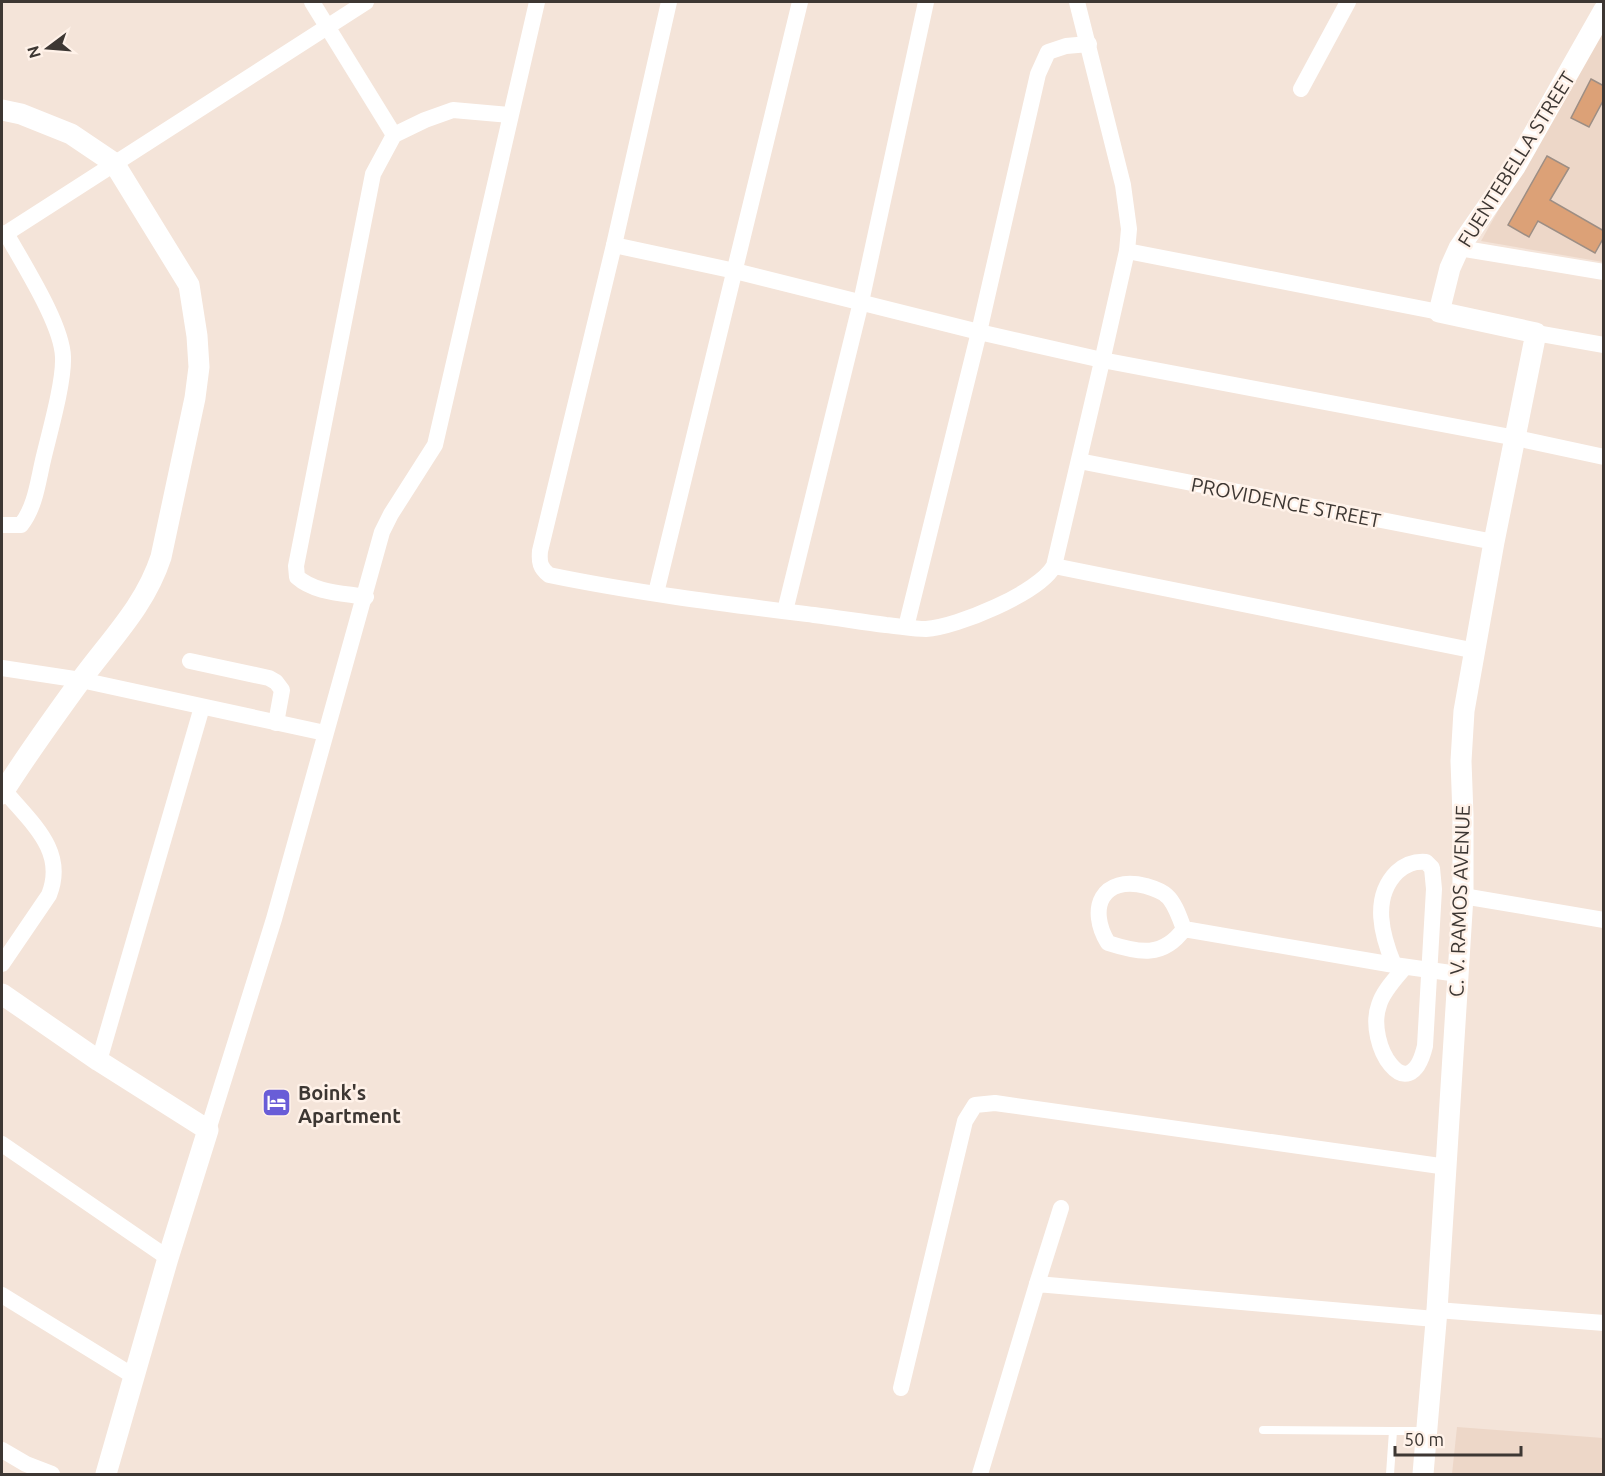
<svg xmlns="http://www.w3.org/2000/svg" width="1605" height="1476" font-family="Ubuntu,sans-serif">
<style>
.built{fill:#edd7c8}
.building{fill:#dca177;stroke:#9d8e84;stroke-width:1.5}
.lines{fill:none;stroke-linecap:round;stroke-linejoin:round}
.service{stroke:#fff;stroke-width:8}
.minor{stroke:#fff;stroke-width:16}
.tertiary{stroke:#fff;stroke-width:21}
.labels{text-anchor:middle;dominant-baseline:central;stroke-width:5;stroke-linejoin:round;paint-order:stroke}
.street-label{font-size:20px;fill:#3d3733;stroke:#fff2e9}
.poi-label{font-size:20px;font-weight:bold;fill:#3d3733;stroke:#fff2e9;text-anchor:start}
</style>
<rect width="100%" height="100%" fill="#f4e4d9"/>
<g class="built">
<polygon points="1603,25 1603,262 1481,241"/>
<polygon points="1457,1427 1603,1438 1603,1474 1452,1474"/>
</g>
<g class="building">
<polygon points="1591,79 1604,86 1604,99 1589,127 1571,118"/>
<polygon points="1547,156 1569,168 1550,200 1604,231 1604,237 1595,253 1538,221 1529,237 1508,225"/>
</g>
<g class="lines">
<g class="service">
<polyline points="1263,1430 1393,1431"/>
<polyline points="1390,1474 1393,1431 1425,1431"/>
</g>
<g class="minor">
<polyline points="312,2 394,135"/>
<path d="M669,2l-55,243 -74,306c-1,11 0,17 9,24 87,18 177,29 265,40 24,3 48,7 72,10 13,1 27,4 40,4 31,-2 113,-36 128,-63l49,-209 24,-106 2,-22 -6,-44 -46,-183"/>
<polyline points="1301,89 1348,2"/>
<polyline points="2,236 366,2"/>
<polyline points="614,245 735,271 979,332 1102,360 1516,438 1604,457"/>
<polyline points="1459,248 1604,272"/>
<polyline points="1127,251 1439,312"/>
<polyline points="1536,333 1604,345"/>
<polyline points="1079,461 1494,542"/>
<path d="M2,525h19c15,-19 17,-45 23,-69 6,-25 20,-74 19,-99 -1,-33 -40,-93 -57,-124"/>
<polyline points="1054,566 1476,651"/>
<polyline points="656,593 800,2"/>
<path d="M366,597c-23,-4 -51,-4 -69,-20l-1,-11 77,-392 21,-39 31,-15 28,-10 57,5"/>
<polyline points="785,611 861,302 926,2"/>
<polyline points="906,627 979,332 1038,74 1048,52 1066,46 1089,44"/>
<polyline points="190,661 269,678 276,682 282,690 276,723"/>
<polyline points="2,668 81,680 325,733"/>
<polyline points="1463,896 1604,920"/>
<path d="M1184,929c-21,29 -45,24 -76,14 -21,-35 -6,-68 38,-57 7,2 16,5 21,10 8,7 13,23 17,33l210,36 64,9"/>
<path d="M2,964l47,-69c18,-45 -19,-73 -45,-105"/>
<path d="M1394,965c-12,-29 -23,-67 3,-93 9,-8 17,-11 29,-10l6,6 2,21 -9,157c-16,66 -60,-2 -46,-41 4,-14 17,-27 26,-38"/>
<polyline points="99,1061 202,707"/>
<polyline points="208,1130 274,919 382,532 391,514 435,445 537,2"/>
<polyline points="2,1144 168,1258"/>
<polyline points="1037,1284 1061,1208"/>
<polyline points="2,1295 135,1377"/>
<polyline points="1437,1310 1604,1323"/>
<polyline points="901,1388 965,1121 975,1105 995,1103 1447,1167"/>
<polyline points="2,1450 26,1464 52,1474"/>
<polyline points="980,1474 1037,1284 1435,1319"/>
</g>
<g class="tertiary">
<path d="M2,110l19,4 50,20 43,29 75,122 8,51 2,31 -4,31 -34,159c-16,49 -50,82 -80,123 -27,37 -55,76 -79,114"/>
<polyline points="2,994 99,1061 208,1130 168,1258 106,1474"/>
<polyline points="1423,1474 1437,1310 1463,896 1463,815 1461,761 1464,711 1494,542 1536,333 1439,312 1450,268 1459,248 1515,167 1604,10"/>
</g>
</g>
<defs>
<symbol id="hotel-square" viewBox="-11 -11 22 22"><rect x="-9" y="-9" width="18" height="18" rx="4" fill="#695dd7" stroke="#fff2e9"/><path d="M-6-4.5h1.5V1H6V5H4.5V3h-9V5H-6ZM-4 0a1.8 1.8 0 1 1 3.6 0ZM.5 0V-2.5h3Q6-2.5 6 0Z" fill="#fff"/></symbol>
</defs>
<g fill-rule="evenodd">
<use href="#hotel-square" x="260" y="1086" width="33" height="33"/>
</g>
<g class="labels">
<g class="street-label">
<text transform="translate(1516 159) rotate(-58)">FUENTEBELLA STREET</text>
<text transform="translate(1286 502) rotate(11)">PROVIDENCE STREET</text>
<text transform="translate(1459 901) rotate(-88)">C. V. RAMOS AVENUE</text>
</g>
<g class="poi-label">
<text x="298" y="1092">Boink's<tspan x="298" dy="23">Apartment</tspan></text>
</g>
</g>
<rect width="1605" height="1476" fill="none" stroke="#3d3733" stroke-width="6"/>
<g transform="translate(48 48) rotate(254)" stroke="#fff2e9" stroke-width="4.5" paint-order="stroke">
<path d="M0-4.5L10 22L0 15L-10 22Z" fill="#3d3733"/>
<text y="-9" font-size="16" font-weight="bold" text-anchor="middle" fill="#3d3733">N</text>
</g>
<path d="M1395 1446v9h126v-9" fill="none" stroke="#3d3733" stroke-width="3"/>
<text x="1404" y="1446" font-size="18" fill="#3d3733" stroke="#fff2e9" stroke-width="4.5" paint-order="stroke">50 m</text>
</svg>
